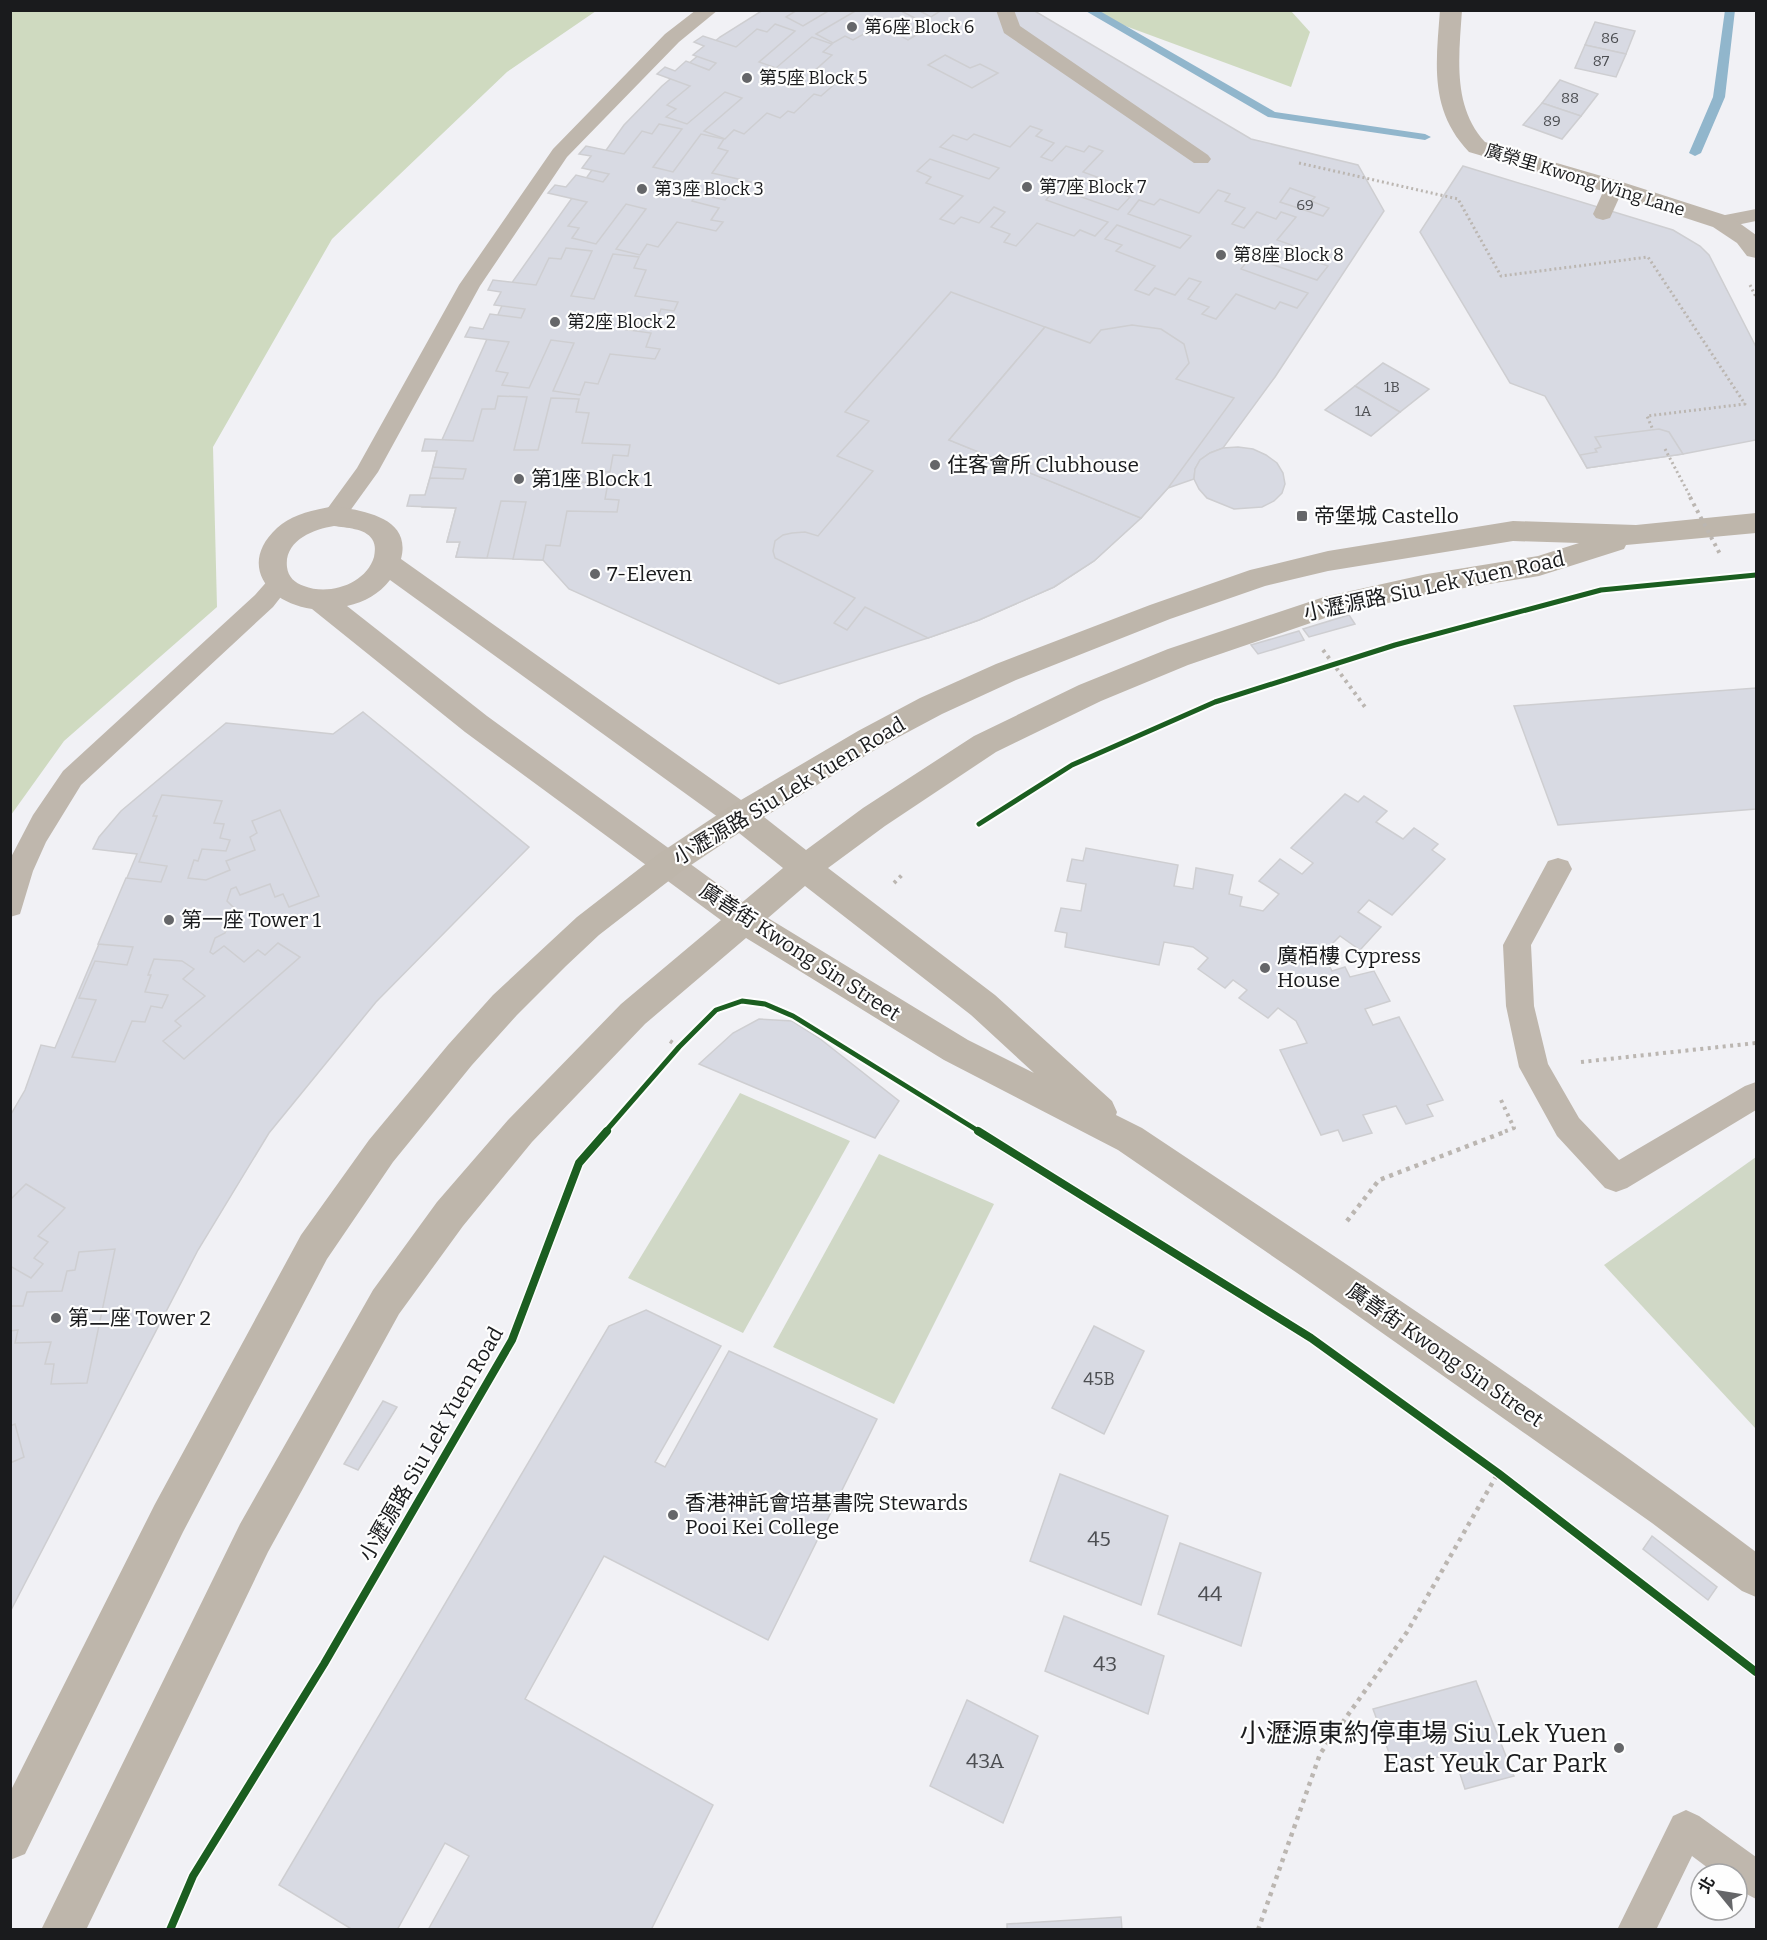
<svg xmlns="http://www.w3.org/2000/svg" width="1767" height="1940" font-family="Bitter,'Noto Sans TC',serif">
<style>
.green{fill:#d0d8c6}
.forest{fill:#cfdac0}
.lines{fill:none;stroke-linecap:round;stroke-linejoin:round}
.stream{fill:#91b6cc;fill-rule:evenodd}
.building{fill:#d8dae3;stroke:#ceced1;stroke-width:1.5}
.path-far2{stroke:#bbb6b1;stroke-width:3;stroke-dasharray:2 3;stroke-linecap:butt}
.path-far1{stroke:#bbb6b1;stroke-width:4;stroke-dasharray:3 4.5;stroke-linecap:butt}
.path{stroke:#bbb6b1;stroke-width:4.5;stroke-dasharray:4 5;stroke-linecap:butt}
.lane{fill:#bfb7ad;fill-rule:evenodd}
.street{fill:#bfb7ad;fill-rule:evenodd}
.secondary{fill:#beb6ab;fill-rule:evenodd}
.path-bridge-far1{stroke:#bbb6b1;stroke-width:3;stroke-dasharray:2 3;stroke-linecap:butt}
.path-bridge{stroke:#bbb6b1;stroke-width:4;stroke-dasharray:3 4.5;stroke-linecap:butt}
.cycleway-far1-casing{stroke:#fefefe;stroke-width:9}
.cycleway-casing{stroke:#fefefe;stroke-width:11}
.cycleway-far1{stroke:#1b5e20;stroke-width:5}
.cycleway{stroke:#1b5e20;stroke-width:8}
.poi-dot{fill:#656669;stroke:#fefefe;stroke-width:2}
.labels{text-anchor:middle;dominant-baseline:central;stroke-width:4.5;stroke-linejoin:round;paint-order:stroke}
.far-number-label{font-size:15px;fill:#4c4e52}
.far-poi-label{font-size:18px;fill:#1a1b1d;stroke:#fefefe;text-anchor:start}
.far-street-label{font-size:18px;fill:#1a1b1d;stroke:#fefefe}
.number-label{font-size:18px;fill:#4c4e52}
.poi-label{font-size:21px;fill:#1a1b1d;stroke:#fefefe;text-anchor:start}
.street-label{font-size:21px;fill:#1a1b1d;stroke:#fefefe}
.near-number-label{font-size:21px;fill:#4c4e52}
.near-poi-label{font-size:26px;fill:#1a1b1d;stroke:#fefefe;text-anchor:end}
</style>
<rect width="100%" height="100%" fill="#f1f1f5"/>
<g class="green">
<polygon points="740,1093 850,1141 743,1333 628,1278"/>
<polygon points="879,1154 994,1204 894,1404 773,1347"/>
<polygon points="1756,1157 1756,1429 1604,1265"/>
</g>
<g class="forest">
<polygon points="11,10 596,11 507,72 332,239 213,447 217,607 64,741 11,815"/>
<polygon points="1099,11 1291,11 1310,32 1291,87 1120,24"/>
</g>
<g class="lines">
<g class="stream">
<polygon points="1084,10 1098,10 1275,112 1425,134 1431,137 1425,140 1268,117"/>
<polygon points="1725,10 1735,10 1725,97 1701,153 1695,156 1689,153 1713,97"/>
</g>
</g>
<g class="building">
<polygon points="763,10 1033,10 1251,139 1358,165 1384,211 1275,377 1223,448 1210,453 1200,460 1195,469 1194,479 1168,488 1141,518 1094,561 1054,587 979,620 928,638 779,684 569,589 543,560 456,557 460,542 447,542 456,508 422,507 437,451 513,281 624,125 662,86 720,37"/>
<polygon points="830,10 803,26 786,17 797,10"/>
<polygon points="857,10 905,10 903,12 923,22 910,30 918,34 908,40 880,25 853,40 845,36 833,43 816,34"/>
<polygon points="918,10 942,10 931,17"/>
<polygon points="1595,22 1635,31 1626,54 1585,45"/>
<polygon points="775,24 795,31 759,62 776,68 812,37 832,44 823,52 832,55 812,73 837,82 821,96 814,94 794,113 788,111 780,118 767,113 744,134 734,130 725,139 704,131 742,98 725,92 687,124 666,117 676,109 667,105 690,86 657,74 665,67 675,71 686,61 709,70 716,63 693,55 704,46 694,42 703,36 736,47 757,29 767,32"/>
<polygon points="1585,45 1626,54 1616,77 1575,68"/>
<polygon points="945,55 970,68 980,64 998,73 972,88 928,65"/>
<polygon points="1560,80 1598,94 1581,116 1542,103"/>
<polygon points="1542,103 1581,116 1562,139 1523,125"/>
<polygon points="659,124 682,129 653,167 673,172 701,134 724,139 718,148 728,151 712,173 751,182 745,190 733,188 725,200 697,194 692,201 719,208 711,220 723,222 716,231 677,222 658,247 647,244 640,255 616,249 646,209 626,204 596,244 572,238 579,228 568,226 587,202 548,193 555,185 566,187 576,175 603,182 609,174 582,168 591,156 579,154 586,146 624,154 642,131 652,134"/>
<polygon points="1030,126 1042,130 1036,136 1054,143 1041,157 1052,161 1066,146 1084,152 1089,146 1103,151 1083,172 1119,185 1114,191 1130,197 1118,210 1056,188 1046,200 1108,222 1095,236 1080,230 1074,236 1037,223 1016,246 1004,242 1010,234 991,227 1005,212 994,207 979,223 961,217 954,224 940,219 963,196 926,183 931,177 917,171 930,159 989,179 999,168 940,147 953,135 967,140 974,134 1010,147"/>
<polygon points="1463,166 1673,230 1700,246 1709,255 1756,347 1756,440 1683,454 1587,468 1545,396 1510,383 1420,232"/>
<polygon points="1290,188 1315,197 1311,201 1329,208 1323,216 1280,202"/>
<polygon points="1218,190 1230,194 1225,201 1245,208 1232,224 1244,228 1257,212 1276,219 1281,212 1296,217 1277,240 1317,254 1311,260 1328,266 1317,280 1251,257 1241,269 1308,293 1297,308 1280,302 1275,309 1236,294 1216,319 1202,314 1209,307 1188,299 1201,282 1189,278 1175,295 1155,288 1149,295 1135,290 1155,266 1116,251 1122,245 1105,239 1117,225 1180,248 1191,236 1128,214 1139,200 1154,205 1160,199 1199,213"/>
<polygon points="566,248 592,251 571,296 594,299 613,254 639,257 634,268 646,270 635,296 678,302 674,311 661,309 655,324 625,320 621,329 651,333 646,347 660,349 655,359 610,354 598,384 585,382 580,395 553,391 574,343 551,340 529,388 502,385 508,373 496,371 509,342 465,337 470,327 483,329 490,314 521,318 525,309 494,305 501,292 488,290 493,280 536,285 549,258 561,259"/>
<polygon points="951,292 1045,327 949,440 1141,518 1094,561 1054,587 979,620 928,638 865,607 847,630 834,623 855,598 775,558 773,551 775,541 783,535 792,533 805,532 818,536 873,471 837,456 869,421 845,412"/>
<polygon points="1132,325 1161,329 1184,344 1189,363 1176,379 1234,398 1168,488 1141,518 949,440 1045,327 1090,343 1101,330"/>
<polygon points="1383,363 1429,389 1400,412 1355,386"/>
<polygon points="1355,386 1400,412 1371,436 1325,410"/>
<polygon points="498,396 527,397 514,450 538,450 551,398 579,399 576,412 589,413 582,443 630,445 628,456 613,455 610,472 576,471 574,482 608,483 605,499 619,500 617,512 567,511 560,546 546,545 543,560 513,559 526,502 501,501 487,558 456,557 460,542 447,542 456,508 407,506 410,495 425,495 430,478 463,479 466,469 433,467 437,451 422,451 425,439 473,441 482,409 495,409"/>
<polygon points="1659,429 1669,432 1683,454 1587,468 1580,455 1597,452 1595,449 1601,447 1595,437"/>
<polygon points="1238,447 1253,449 1266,455 1277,463 1283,473 1285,484 1282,493 1274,501 1262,507 1234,509 1207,498 1199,489 1194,479 1195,469 1200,460 1210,453 1223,448"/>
<polygon points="1349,615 1355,624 1309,637 1303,629"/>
<polygon points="1299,631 1304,640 1258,654 1251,645"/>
<polygon points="1756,688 1756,809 1558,825 1514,706"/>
<polygon points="363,712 529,847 376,1002 269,1133 198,1250 10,1612 10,1116 25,1090 41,1045 55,1048 137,854 93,849 99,837 121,811 226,723 333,734"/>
<polygon points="1345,794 1358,802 1364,796 1387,811 1376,822 1403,839 1414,828 1438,844 1432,850 1445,859 1392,915 1369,900 1358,912 1381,927 1360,950 1340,936 1323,953 1332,971 1345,967 1350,977 1374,971 1390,1001 1365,1009 1373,1025 1399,1017 1443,1100 1427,1105 1433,1116 1406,1124 1396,1106 1363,1115 1372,1133 1343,1141 1338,1130 1321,1135 1280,1050 1307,1043 1296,1021 1278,1008 1268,1018 1239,998 1247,990 1233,980 1225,988 1198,969 1208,958 1193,947 1164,942 1159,965 1065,947 1067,933 1055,931 1061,908 1081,911 1086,884 1067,881 1072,859 1083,861 1086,848 1178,865 1174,886 1193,889 1196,868 1233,875 1229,894 1242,897 1240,906 1263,911 1279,894 1259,881 1280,859 1302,874 1313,863 1291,848"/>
<polygon points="162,795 222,801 214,823 224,824 220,838 230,840 226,851 202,849 198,861 194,860 188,878 206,880 230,870 226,861 255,850 250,837 257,833 252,821 280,810 319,896 289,907 283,894 275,897 270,884 240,895 236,887 231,889 227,901 234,908 225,933 215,938 210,952 213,954 224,946 244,962 258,950 265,955 278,943 300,957 184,1059 163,1041 181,1026 175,1021 205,996 183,979 194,969 182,961 154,959 148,975 151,975 145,992 168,995 162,1008 151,1006 145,1022 132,1021 115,1062 72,1057 96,1000 79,998 95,961 127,965 133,947 98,944 126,878 161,882 167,866 139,862 157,816 153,816"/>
<polygon points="759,1019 792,1021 819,1038 899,1101 875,1138 699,1064 733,1033"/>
<polygon points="26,1184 65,1208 38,1236 48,1242 34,1258 43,1264 31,1278 10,1266 10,1200"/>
<polygon points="115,1249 87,1383 51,1384 54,1364 45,1364 51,1342 15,1343 18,1330 10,1331 10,1306 23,1306 27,1292 62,1291 67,1271 75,1270 79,1252"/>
<polygon points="646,1310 721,1346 655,1462 665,1467 729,1351 877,1419 768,1640 604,1556 525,1699 713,1805 651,1930 428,1930 469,1856 445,1843 397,1930 353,1930 279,1885 609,1326"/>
<polygon points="1094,1326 1144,1351 1104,1434 1052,1408"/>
<polygon points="383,1401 397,1407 358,1470 344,1464"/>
<polygon points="15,1424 24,1457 10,1463 10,1426"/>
<polygon points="1060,1474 1168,1516 1141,1605 1030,1561"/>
<polygon points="1652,1536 1717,1587 1708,1600 1643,1549"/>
<polygon points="1180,1543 1261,1573 1241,1646 1158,1614"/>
<polygon points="1064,1616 1164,1656 1148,1714 1045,1671"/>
<polygon points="1476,1681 1514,1776 1465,1789 1453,1753 1395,1769 1373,1709"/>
<polygon points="967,1700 1038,1736 1003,1823 930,1786"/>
<polygon points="1121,1917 1122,1930 1007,1930 1007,1924"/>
</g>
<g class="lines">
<g class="path-far2">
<polyline points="1299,163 1458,199 1501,276 1648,257 1745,404 1647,416 1653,430"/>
<polyline points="1750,285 1756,297"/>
</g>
<g class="path-far1">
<polyline points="1323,650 1365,707"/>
<polyline points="894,883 902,875"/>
<polyline points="670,1041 679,1047"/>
<polyline points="1581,1062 1756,1043"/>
<polyline points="1501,1100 1514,1128 1503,1132"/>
</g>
<g class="path">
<polyline points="1347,1221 1379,1180 1507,1131"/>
<polyline points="1258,1930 1320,1754 1407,1632 1498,1473"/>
</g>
<g class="lane">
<polygon points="696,10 718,10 679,42 567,157 480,286 378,472 342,522 334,524 326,522 322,516 357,468 459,285 553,149 665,34"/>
<polygon points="996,10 1014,10 1020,26 1208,155 1211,159 1208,163 1194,163 1004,33"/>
<polygon points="1614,181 1621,183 1624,187 1610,218 1603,220 1596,218 1593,214 1607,183"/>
<polygon points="1756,209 1756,221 1722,228 1715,227 1712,222 1715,217"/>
<polygon points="279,575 288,578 291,584 273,607 81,785 46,842 33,871 20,914 10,917 10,859 33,815 63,771 255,595 270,578"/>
<polygon points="1558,858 1568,861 1572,869 1531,945 1534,1006 1548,1064 1579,1118 1619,1160 1745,1086 1756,1082 1756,1110 1627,1188 1616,1192 1605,1188 1557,1136 1524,1076 1519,1067 1506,1006 1503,945 1548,861"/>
<polygon points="1686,1810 1699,1816 1756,1857 1756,1899 1737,1889 1737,1874 1716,1874 1692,1856 1656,1930 1617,1930 1673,1816"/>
</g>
<g class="street">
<path d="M1440,10h22c-3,46 -10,96 23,132l137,40 109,35 25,18v23l-9,-2 -10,-13 -24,-16 -107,-35 -137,-40c-40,-42 -33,-88 -29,-142z"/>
<path d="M334,506c29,5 78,11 67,53l350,248 5,9 -5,9 -11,3 -11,-3 -339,-245c-11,14 -25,22 -43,26l140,110 268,195 5,9 -5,9 -11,4 -11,-4 -268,-197 -153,-123c-45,-6 -74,-45 -35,-81 15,-14 37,-18 57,-22zM334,526c12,2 31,2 38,13 4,6 3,12 2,18 -8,27 -45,39 -70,29 -9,-3 -16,-9 -17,-19 -3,-26 26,-38 47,-41z"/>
</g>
<path class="secondary" d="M1756,513v20l-130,12 -2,4 -85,27 -112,18 -99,23 -140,48 -87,36 -105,51 -111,74 -57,42 167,127 117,106 5,11 -1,3 26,13c207,138 416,275 614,424v45l-14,-6 -90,-68 -352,-248 -182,-125 -174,-90 -198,-122 -101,86 -113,118 -69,84 -64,88 -131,238 -182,378h-45l199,-406 133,-234 64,-88 71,-82 113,-116 162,-136 -44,-35 -60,40 -80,62 -33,31 -49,49 -45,50 -79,97 -66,97 -144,273 -158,322 -15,6v-68l145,-288 146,-269 68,-95 79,-95 45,-50 84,-78 80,-62 72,-48 129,-76 62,-33 76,-34 154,-59 100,-35 78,-19 185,-30 123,4zM1513,541l66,2 -41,13 -111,18 -103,23 -156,52 -89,36 -105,51 -111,72 -57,42 -42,-33 116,-70 62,-33 74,-34 154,-61 95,-33 63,-15zM805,886l166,129 63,58 -66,-33 -200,-122z"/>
<polyline class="path-bridge-far1" points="1665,449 1691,498"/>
<polyline class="path-bridge" points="1690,497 1720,554"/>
<defs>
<g id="cycleway-far1">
<polyline points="979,824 1072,765 1215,702 1395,645 1601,590 1756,575"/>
<polyline points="605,1132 679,1047 716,1010 742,1001 765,1004 793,1016 980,1132"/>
</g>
<g id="cycleway">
<polyline points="978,1131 1311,1338 1498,1473 1756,1672"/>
<polyline points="170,1930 193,1876 324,1664 512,1340 579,1163 607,1131"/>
</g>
</defs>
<use href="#cycleway-far1" class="cycleway-far1-casing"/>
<use href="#cycleway" class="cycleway-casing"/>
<use href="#cycleway-far1" class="cycleway-far1"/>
<use href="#cycleway" class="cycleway"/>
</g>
<g class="poi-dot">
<circle cx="852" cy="27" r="6"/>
<circle cx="747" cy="78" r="6"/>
<circle cx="1027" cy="187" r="6"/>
<circle cx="642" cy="189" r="6"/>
<circle cx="1221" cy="255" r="6"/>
<circle cx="555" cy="322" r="6"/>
<circle cx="935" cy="465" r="6"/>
<circle cx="519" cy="479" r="6"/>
<rect x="1296" y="510" width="12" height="12" rx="3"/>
<circle cx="595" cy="574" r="6"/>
<circle cx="169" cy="920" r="6"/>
<circle cx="1265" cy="968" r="6"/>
<circle cx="56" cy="1318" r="6"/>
<circle cx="673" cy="1515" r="6"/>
<circle cx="1619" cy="1748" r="6"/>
</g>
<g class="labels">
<g class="far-number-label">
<text x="1610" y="38">86</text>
<text x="1601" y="61">87</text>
<text x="1570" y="98">88</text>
<text x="1552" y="121">89</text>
<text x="1305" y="205">69</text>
<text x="1392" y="387">1B</text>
<text x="1363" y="411">1A</text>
</g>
<g class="far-poi-label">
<text x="864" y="27">第6座 Block 6</text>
<text x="759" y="78">第5座 Block 5</text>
<text x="1039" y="187">第7座 Block 7</text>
<text x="654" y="189">第3座 Block 3</text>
<text x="1233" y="255">第8座 Block 8</text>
<text x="567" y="322">第2座 Block 2</text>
</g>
<g class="far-street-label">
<text transform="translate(1585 180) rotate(17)">廣榮里 Kwong Wing Lane</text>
</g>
<g class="number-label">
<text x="1099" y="1379">45B</text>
</g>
<g class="poi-label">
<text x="947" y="465">住客會所 Clubhouse</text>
<text x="531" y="479">第1座 Block 1</text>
<text x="1314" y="516">帝堡城 Castello</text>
<text x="607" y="574">7-Eleven</text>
<text x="181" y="920">第一座 Tower 1</text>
<text x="1277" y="956">廣栢樓 Cypress<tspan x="1277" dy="24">House</tspan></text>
<text x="68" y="1318">第二座 Tower 2</text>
<text x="685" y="1503">香港神託會培基書院 Stewards<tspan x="685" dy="24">Pooi Kei College</tspan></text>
</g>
<g class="street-label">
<text transform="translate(1434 586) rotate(-12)">小瀝源路 Siu Lek Yuen Road</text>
<text transform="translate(789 791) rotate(-31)">小瀝源路 Siu Lek Yuen Road</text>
<text transform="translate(800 952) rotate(33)">廣善街 Kwong Sin Street</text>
<text transform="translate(1445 1355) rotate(35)">廣善街 Kwong Sin Street</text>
<text transform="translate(431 1444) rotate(-60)">小瀝源路 Siu Lek Yuen Road</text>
</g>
<g class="near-number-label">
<text x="1099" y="1539">45</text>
<text x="1210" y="1594">44</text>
<text x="1105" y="1664">43</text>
<text x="985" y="1761">43A</text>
</g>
<g class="near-poi-label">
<text x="1607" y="1733">小瀝源東約停車場 Siu Lek Yuen<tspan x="1607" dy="30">East Yeuk Car Park</tspan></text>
</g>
</g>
<rect width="1767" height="1940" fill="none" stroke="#1a1b1d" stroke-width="24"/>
<g transform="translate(1719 1892) rotate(300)"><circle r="28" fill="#fefefe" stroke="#a3a3a4" stroke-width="1.5"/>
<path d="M0-4.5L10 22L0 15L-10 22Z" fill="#656669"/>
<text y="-9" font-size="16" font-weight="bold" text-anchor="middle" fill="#1a1b1d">北</text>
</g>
</svg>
